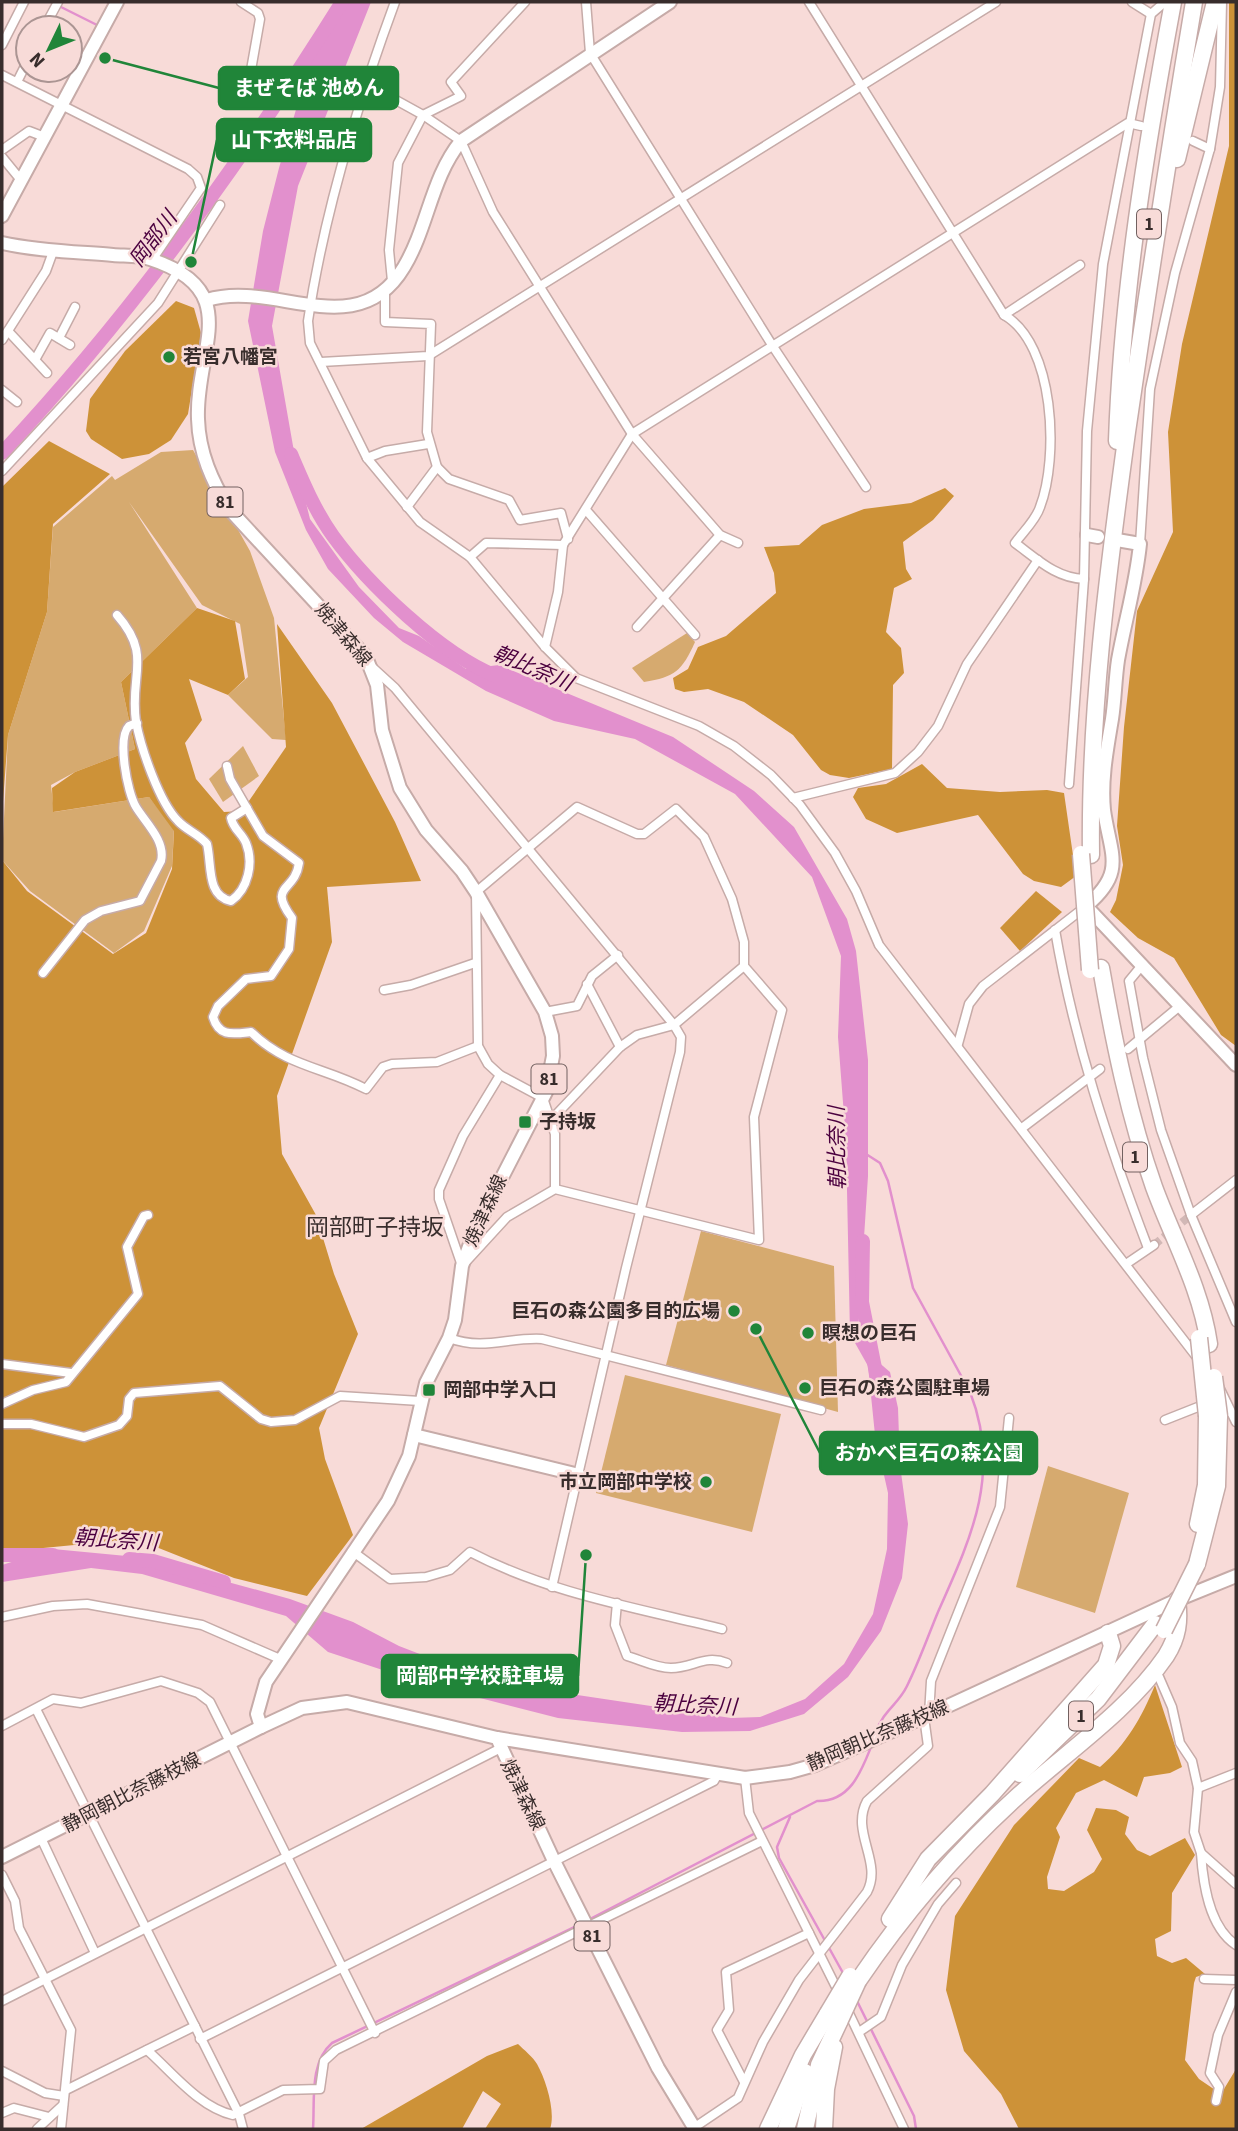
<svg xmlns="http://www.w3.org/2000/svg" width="1238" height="2131" font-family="'Source Sans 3','Noto Sans JP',sans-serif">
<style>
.green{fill:#d6aa6f}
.forest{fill:#cd9238}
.water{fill:#e290cd}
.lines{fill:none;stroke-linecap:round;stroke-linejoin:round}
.stream{stroke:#e290cd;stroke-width:2.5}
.river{stroke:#e290cd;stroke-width:14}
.street-tunnel{stroke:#d2b8b6;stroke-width:8;stroke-dasharray:8 4;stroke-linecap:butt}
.street-casing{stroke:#c6aba8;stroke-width:11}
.secondary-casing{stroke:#c6aba8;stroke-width:16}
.primary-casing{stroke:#c6aba8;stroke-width:16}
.highway-casing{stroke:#c6aba8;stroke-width:19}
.street{stroke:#fff;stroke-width:8}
.secondary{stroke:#fff;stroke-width:12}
.primary{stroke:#fff;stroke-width:12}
.highway{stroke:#fff;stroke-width:16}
.highway-bridge-casing{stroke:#c6aba8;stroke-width:19;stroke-linecap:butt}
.highway-bridge{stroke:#fff;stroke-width:16}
.poi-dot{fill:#208539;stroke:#f8dbd8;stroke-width:2.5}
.labels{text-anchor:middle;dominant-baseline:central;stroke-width:5;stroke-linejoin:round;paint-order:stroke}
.shield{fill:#f8dbd8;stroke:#726160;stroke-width:2}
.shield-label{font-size:18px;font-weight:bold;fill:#382d2c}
.poi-label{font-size:19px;font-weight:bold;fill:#382d2c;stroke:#f8dbd8;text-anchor:start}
.street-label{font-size:19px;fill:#382d2c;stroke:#f8dbd8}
.water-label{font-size:21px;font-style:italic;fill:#4b003f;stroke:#f8dbd8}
.quarter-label{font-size:23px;fill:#382d2c;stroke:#f8dbd8}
.leader{fill:none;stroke:#208539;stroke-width:2.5}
.callout-dot{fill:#208539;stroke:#f8dbd8;stroke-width:2.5}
.callout{fill:#208539;stroke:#208539;stroke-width:2.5}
.callout-label{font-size:21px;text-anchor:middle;font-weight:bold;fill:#fff}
</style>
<rect width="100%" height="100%" fill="#f8dbd8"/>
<g class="green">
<polygon points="193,450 250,551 274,618 286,740 272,739 228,695 248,677 240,624 202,605 129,502 197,608 121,682 135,749 75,772 51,785 54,812 149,797 174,829 172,866 144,931 114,953 30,891 2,860 8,735 47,612 53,527 112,476 115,480 161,452"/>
<path d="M687,633l8,9c-13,29 -20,35 -51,40l-12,-14z"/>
<polygon points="243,746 259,776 223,802 209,779"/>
<polygon points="701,1231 834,1266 838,1412 666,1365"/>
<polygon points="625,1375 781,1414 752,1532 596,1493"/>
<polygon points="1048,1466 1129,1493 1095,1613 1016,1587"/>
</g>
<g class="forest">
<polygon points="1229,2 1236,2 1236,1046 1221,1035 1174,958 1138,938 1110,912 1116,900 1123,865 1117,826 1124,727 1137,611 1173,532 1168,432 1182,344 1229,146"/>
<polygon points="176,301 194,308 201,333 188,414 171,440 149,454 122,459 91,439 86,431 90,399 125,351"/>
<polygon points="49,441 110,474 53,524 47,612 8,735 2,815 2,487"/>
<polygon points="945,488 954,496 933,520 903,542 906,569 912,579 894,588 886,632 901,648 904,673 893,685 892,769 849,778 830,775 821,770 793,735 744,702 708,689 684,692 675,689 673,678 688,669 698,647 726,636 776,593 774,573 764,547 799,545 822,525 864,509 911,503"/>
<polygon points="197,608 235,621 245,679 228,695 189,679 202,720 185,743 196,779 224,812 242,811 286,747 277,624 332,703 395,822 421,881 327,887 332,942 277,1096 282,1154 316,1215 334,1274 358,1334 319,1428 325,1459 353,1535 307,1596 234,1578 136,1539 2,1552 2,860 27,891 113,954 146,933 172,869 174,831 149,797 53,812 52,788 75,772 135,749 121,682"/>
<polygon points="922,764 947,788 1000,792 1047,790 1064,793 1076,876 1061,887 1034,881 1023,874 978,815 897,833 866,819 853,797 858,788 886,784"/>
<polygon points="1036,891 1062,912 1020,951 1000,928"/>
<path d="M1155,1685l27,82 -12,6 -26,4 -7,20 -33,-17 -28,13 -20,35 4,9 -13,40 1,12 16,2 30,-19 8,-13 -15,-29 9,-22 20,2 13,7 -4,17 12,16 13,6 35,-18 10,17 -23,38 -1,38 -16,8 2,17 15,7 14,-5 19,16 -9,3 -2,6 -9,77 14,19 22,15 15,-25v60h-217l-18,-35 -37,-43 -18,-61 9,-74 59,-91 65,-67 21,9c26,-22 42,-50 55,-82z"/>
<path d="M518,2044c6,6 15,13 19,20 9,16 19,48 13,65h-65l16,-25 -18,-13 -21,38h-101l126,-73z"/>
</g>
<polygon class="water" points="336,2 371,2 298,186 272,326 296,463 310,519 359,587 399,628 419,636 466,669 499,665 673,737 754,791 794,827 847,919 856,951 868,1060 868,1176 858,1330 869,1354 890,1372 898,1408 900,1465 908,1524 902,1578 881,1631 848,1677 804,1714 750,1731 682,1732 558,1718 422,1683 328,1652 286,1616 142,1574 91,1568 2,1582 2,1565 53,1549 137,1557 290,1599 353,1622 399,1646 469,1673 544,1690 731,1718 760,1717 805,1699 844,1664 873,1614 887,1549 888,1493 875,1435 868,1366 850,1334 846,1142 838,1037 841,956 812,877 735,794 635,739 554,721 486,691 403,642 374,618 328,569 306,530 275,452 248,321 263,231 279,168 311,58"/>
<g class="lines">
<g class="stream">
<polyline points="51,2 99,26"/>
<path d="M866,1154l14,9 8,18 25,107 57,104c32,81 1,146 -32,220 -10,24 -19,50 -31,74 -9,19 -23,23 -32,48"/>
<polyline points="790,1817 777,1847 779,1858 843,1973"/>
<path d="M590,1919l227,-118c33,1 44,-29 54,-54"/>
<polyline points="857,2001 914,2116 916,2129"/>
<path d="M313,2129c2,-28 -4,-66 19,-86l249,-119"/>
</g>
<g class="river">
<path d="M2,453c129,-138 240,-291 340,-451"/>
<path d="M291,454c12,28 24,57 42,82 35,48 108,118 163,140"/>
<polyline points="863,1241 862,1302 876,1373"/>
<polyline points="2,1555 53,1555"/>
<polyline points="129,1559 153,1561 224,1582"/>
</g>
<polyline class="street-tunnel" points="1154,1245 1191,1215"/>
<defs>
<g id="street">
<polyline points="241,2 258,13 260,19 251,70"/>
<path d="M395,2c-38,103 -71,210 -87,319l2,22 57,115 53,64 50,35 75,90 31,31 123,48 35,20 37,29 29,30 35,48 21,38 23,54 320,415"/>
<polyline points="586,2 590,53 772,345 866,487"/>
<path d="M809,2l195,313c51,29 55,143 36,192 -4,13 -17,25 -25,36 22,16 41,35 69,36l3,-148 16,-167 48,-250 14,-12"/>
<polyline points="1132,2 1151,14"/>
<polyline points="44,28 58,2"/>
<polyline points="2,45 24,2"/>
<polyline points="2,75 188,169 197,177 201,188 152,260"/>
<polyline points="17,82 28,60"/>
<polyline points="365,83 423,115 461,141 493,212 632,434 720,535 738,543"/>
<polyline points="1210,149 1220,87 1222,2"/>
<polyline points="2,150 29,131 42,136"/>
<polyline points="2,157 20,179"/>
<polyline points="392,281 389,250 398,163 423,115 461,96 451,82 525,2"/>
<polyline points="385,290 385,322 431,324 427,432 437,467 407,507"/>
<polyline points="1004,315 1080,265"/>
<polyline points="8,331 47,373"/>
<polyline points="59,338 75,307"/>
<polyline points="2,340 46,271 54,249"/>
<polyline points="36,358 50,333 70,345"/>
<polyline points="321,362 428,356 996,2"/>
<polyline points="2,390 17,402"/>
<polyline points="367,458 385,451 428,444"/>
<polyline points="437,467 449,479 509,500 520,520 561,513 568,539"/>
<polyline points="2,471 158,303 220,205"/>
<polyline points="586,510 695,635"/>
<polyline points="1140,544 1150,389 1175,273 1210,149 1193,141"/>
<polyline points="470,557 486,543 563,545 632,434 1128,123 1141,126"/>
<path d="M117,615c36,41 12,59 19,107 5,26 23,80 42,99 8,9 21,13 29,23 5,20 -1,52 24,57 17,-12 23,-38 15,-58 -4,-10 -13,-14 -15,-25l16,-10"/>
<polyline points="637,627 720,535"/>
<polyline points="545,647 558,592 563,545"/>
<polyline points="372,667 395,688 674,1025 681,1037 680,1052 626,1268 552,1587"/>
<path d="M227,766l3,13 33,57 36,27c-4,30 -32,21 -7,55l-3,31 -18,27 -25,3 -28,27 -5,11c6,20 19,17 38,15 36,35 73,35 115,57l17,-22 9,-3 45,-2 41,-16"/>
<polyline points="1069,784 1084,579"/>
<polyline points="793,798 895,773 918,752 938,726 967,664 1038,560"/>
<path d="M1055,930c19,111 53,213 93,318"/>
<polyline points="1143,964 1129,981 1143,1058 1161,1130 1191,1215 1236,1322"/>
<path d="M43,973l42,-53 16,-9 39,-10 21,-40c5,-20 -16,-39 -25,-54 -9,-15 -19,-69 -7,-81l8,-3"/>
<polyline points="587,984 620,1047"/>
<polyline points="384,990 411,985 475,963"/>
<polyline points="545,1012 577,1006 592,976 618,955"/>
<polyline points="958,1044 969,1004 983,986 1085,907"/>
<polyline points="1128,1049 1181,1005"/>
<polyline points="500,1075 543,1098 555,1134 555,1189"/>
<polyline points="552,1119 620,1047 637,1035 674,1025 744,966 782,1010 754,1117 759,1240 555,1189 507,1217 462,1266 439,1199 439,1190 463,1136 500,1075 488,1064 478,1046 476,892 577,807 637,834 644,834 676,809 704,837 732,899 744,942 744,966"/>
<polyline points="1022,1128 1100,1069"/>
<polyline points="1191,1215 1236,1180"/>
<polyline points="1126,1264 1154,1245"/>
<path d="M449,1338c36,13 58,-1 93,1l279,71"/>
<polyline points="2,1364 71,1373"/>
<polyline points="1219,1387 1236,1422"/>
<polyline points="2,1404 33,1390 66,1382 138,1294 127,1247 144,1216 148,1215"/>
<polyline points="1165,1420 1208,1403"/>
<polyline points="2,1424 31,1424 84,1437 119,1425 127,1416 129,1399 134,1393 220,1386 261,1419 271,1422 295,1420 340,1396 420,1401"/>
<path d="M352,1551l38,28 36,-2 24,-7 20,-18c78,41 167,56 252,77"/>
<path d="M617,1603l-2,22 12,31c14,4 29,12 44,12 22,0 34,-14 56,-5"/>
<polyline points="2,1617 53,1606 87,1604 202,1625 280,1659"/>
<polyline points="1159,1677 1172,1707 1180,1743 1192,1761 1198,1788 1194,1832 1201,1853 1236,1884"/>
<polyline points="36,1709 239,2114 243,2129"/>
<polyline points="929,1715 931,1681 1000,1507 1009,1418"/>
<polyline points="2,1726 53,1699 81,1703 161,1681 198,1693 210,1702 375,2033"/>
<polyline points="745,1778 749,1813 840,1995"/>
<polyline points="1198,1788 1236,1773"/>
<polyline points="41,1838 95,1953"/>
<path d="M1201,1853c2,31 8,74 35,92"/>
<polyline points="2,1875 15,1901 19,1928 71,2030 61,2129"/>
<polyline points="1204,1979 1236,1980"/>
<polyline points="2,2001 499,1749"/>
<polyline points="846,2007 904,2129"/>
<polyline points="859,2032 881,2017 902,1965 938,1904 956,1883"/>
<polyline points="200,2039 714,1781 718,1774"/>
<path d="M147,2050c26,23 52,57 86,65l50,-25 37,-1 4,-28 12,-11 426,-209"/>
<polyline points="2,2071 45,2093 64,2096"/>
<polyline points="744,2082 717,2030 729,2010 726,1972 809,1933"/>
<polyline points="66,2090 195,2026"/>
<polyline points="1216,2101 1219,2087 1210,2073 1218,2035 1236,1992"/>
<polyline points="2,2113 14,2108 49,2117"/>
<path d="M695,2127l43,-29 25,-56 36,-62 68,-88c16,-30 -17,-60 0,-91l61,-55 -4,-29"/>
<polyline points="37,2129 63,2105"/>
</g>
<g id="secondary">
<path d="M207,300c67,-21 150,46 197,-33 24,-40 27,-89 57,-126l209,-139"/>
<polyline points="1087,535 1098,537"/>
<path d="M1117,540l23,4c-4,40 -15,77 -22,116 -3,20 -3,40 -6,59 -5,30 -11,61 -8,91 6,44 23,62 -18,96l150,159"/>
<polyline points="414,1435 579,1475"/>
<polyline points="497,1738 745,1778 790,1772 815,1765 924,1717 1177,1600 1236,1576"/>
<polyline points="2,1857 261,1727"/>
</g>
<g id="primary">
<polyline points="2,216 117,2"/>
<path d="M2,243c36,8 75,9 111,12 12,1 26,0 37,4 96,31 45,90 48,160 1,34 14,62 31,90l137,148 11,28 5,45 18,58 26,42 36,41 14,21 69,120 7,24 1,20 -7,36 -71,138 -13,36 -7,54 -6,18 -23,45 -17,73 -21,45 -122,181 -9,32 4,13 41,-19 45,-6 150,36 57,123 104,207 37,61"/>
</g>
<g id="highway">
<polyline points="1177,159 1215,2"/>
<path d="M1117,441c5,-148 29,-294 56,-439"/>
<path d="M1091,855c-2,-141 17,-284 36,-423 21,-144 43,-287 67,-430"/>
<path d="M1101,968c13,74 28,148 53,219 19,52 47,101 55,157"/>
<polyline points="1198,1524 1206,1485 1207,1416"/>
<polyline points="1197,1564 1217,1486 1219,1416"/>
<polyline points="1020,1774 1098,1699 1155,1624"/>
<polyline points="890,1919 928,1859 992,1794 1106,1665 1112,1646 1108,1633"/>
<path d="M858,1981c46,-68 100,-131 161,-186 48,-43 110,-85 147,-139 12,-19 14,-35 11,-56"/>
<polyline points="768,2129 803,2055 828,2013"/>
<polyline points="786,2129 805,2072"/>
<polyline points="805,2129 819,2065 840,2020"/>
<polyline points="824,2129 826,2089 834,2047"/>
</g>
</defs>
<use href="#street" class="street-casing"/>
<use href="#secondary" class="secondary-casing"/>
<use href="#primary" class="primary-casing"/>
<use href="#highway" class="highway-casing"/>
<use href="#street" class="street"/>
<use href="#secondary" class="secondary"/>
<use href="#primary" class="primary"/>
<use href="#highway" class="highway"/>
<defs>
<g id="highway-bridge">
<polyline points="1081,854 1090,970"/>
<polyline points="1199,1338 1207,1416"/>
<polyline points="1214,1377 1219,1416"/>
<polyline points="1164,1630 1197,1564"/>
<polyline points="828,2013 850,1976"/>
<polyline points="840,2020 858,1981"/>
</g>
</defs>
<use href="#highway-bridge" class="highway-bridge-casing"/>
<use href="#highway-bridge" class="highway-bridge"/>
</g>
<g class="poi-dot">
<circle cx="169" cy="357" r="7"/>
<rect x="518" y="1115" width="14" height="14" rx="3.5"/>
<circle cx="734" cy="1311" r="7"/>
<circle cx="808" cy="1333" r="7"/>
<circle cx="805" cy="1388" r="7"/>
<rect x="422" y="1383" width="14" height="14" rx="3.5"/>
<circle cx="706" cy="1482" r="7"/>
</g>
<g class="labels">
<g class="shield">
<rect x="1137" y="209.5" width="24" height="29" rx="5"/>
<rect x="207.5" y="487.5" width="35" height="29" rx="5"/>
<rect x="531.5" y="1064.5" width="35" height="29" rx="5"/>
<rect x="1123" y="1142.5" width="24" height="29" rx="5"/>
<rect x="1069" y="1701.5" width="24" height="29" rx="5"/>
<rect x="574.5" y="1921.5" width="35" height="29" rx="5"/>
</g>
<g class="shield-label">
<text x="1149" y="224">1</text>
<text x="225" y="502">81</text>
<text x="549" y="1079">81</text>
<text x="1135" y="1157">1</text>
<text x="1081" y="1716">1</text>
<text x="592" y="1936">81</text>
</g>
<g class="poi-label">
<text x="183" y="357">若宮八幡宮</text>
<text x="539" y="1122">子持坂</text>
<text x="720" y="1311" text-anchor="end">巨石の森公園多目的広場</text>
<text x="822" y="1333">瞑想の巨石</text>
<text x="819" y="1388">巨石の森公園駐車場</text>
<text x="443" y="1390">岡部中学入口</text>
<text x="692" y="1482" text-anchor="end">市立岡部中学校</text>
</g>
<g class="street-label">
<text transform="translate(343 635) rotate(50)">焼津森線</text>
<text transform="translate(486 1211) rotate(-65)">焼津森線</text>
<text transform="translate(878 1736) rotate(-23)">静岡朝比奈藤枝線</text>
<text transform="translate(132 1793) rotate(-27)">静岡朝比奈藤枝線</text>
<text transform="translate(522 1795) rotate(64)">焼津森線</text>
</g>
<g class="water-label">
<text transform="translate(153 239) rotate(-53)">岡部川</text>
<text transform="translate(533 668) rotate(23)">朝比奈川</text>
<text transform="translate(837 1148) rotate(-91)">朝比奈川</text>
<text transform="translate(116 1540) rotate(4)">朝比奈川</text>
<text transform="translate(695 1705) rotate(3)">朝比奈川</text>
</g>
<g class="quarter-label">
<text x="375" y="1227">岡部町子持坂</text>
</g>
</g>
<path class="leader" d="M105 58L219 88M191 262L217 140M756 1329L820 1453M586 1555L578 1676"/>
<g class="callout-dot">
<circle cx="105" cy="58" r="7"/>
<circle cx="191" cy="262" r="7"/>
<circle cx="756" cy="1329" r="7"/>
<circle cx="586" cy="1555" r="7"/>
</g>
<g class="callout">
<rect x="219" y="67" width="179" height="42" rx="7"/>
<rect x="217" y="119" width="154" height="42" rx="7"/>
<rect x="820" y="1432" width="217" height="42" rx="7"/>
<rect x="382" y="1655" width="196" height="42" rx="7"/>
</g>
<g class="callout-label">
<text x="309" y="95">まぜそば 池めん</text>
<text x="294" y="147">山下衣料品店</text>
<text x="929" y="1460">おかべ巨石の森公園</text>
<text x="480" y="1683">岡部中学校駐車場</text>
</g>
<rect width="1238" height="2131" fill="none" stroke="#382d2c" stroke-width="7"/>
<g transform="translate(49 49) rotate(227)"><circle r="33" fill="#f8dbd8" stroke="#ab9593" stroke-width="2"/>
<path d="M0-5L12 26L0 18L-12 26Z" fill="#208539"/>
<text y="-10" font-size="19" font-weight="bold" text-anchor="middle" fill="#382d2c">N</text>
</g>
</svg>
